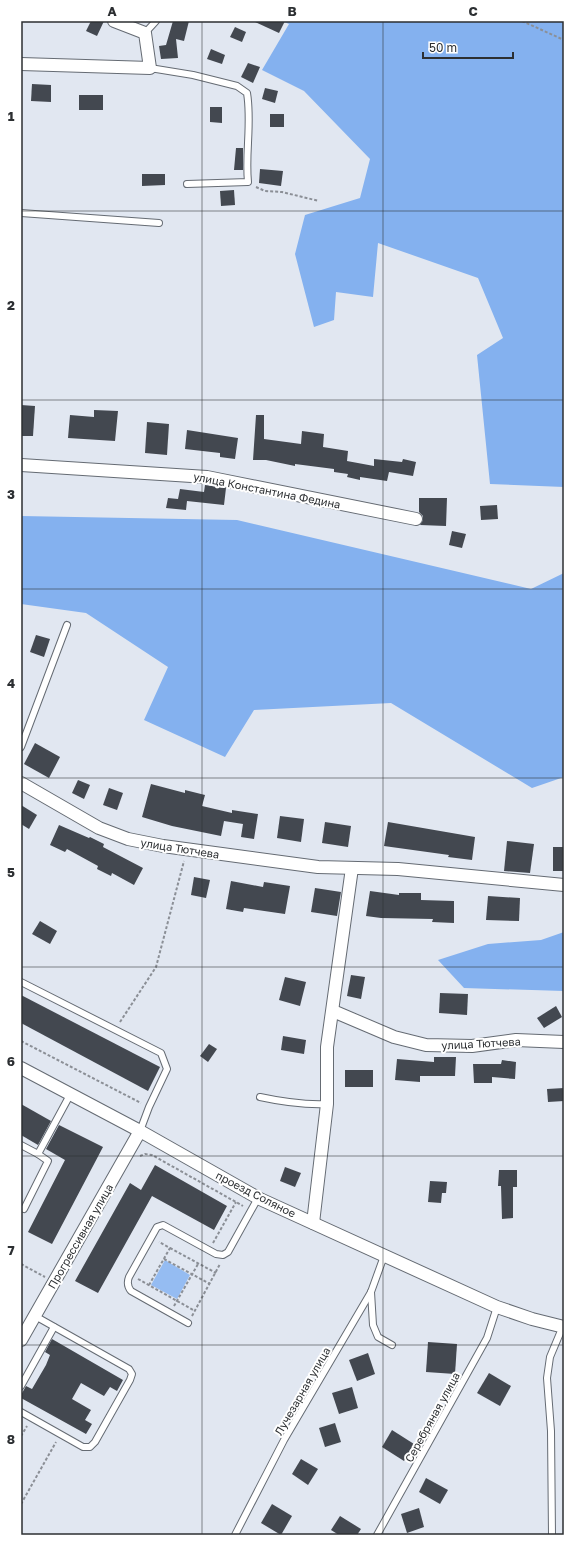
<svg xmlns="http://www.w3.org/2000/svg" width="585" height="1556" font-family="'Golos Text',sans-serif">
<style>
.green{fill:#95bcf2}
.forest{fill:#84b1ef}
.building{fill:#434850}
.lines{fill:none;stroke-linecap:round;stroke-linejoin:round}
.lane-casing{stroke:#656b73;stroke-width:8}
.street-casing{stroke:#656b73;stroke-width:14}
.path{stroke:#8b8f96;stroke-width:2;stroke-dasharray:3 2;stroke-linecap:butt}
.lane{stroke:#fff;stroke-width:6}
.street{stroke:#fff;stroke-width:12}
.grid{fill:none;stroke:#2c2f32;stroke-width:1;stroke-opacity:0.55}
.labels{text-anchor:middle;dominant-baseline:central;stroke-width:4;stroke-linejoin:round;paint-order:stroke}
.street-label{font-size:11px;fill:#2c2f32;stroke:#fff}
.neatline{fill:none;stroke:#2c2f32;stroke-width:1.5}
.grid-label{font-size:13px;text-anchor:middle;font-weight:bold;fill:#2c2f32}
</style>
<rect width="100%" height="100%" fill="#e1e7f1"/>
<polygon class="green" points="165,1260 190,1275 177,1299 151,1285"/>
<g class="forest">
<polygon points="282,21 564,22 564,487 490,484 477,355 503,338 478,278 378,243 373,297 336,292 334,320 314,327 295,254 305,215 360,198 370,159 304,91 262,70 289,24"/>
<polygon points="21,516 237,520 531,589 564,573 564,777 532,788 391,703 254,710 225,757 144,720 168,667 86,613 21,604"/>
<polygon points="564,932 564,991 464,988 438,960 488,944 541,940"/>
</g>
<g class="building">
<polygon points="91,21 104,21 97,36 86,31"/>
<polygon points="173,21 189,21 184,41 176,39 178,58 161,59 159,46 166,45"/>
<polygon points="253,21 285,21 279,33"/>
<polygon points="235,27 246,32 242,42 230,37"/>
<polygon points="211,49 225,55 222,64 207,59"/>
<polygon points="248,63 260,67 253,83 241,77"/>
<polygon points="32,84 51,85 51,102 31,101"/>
<polygon points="265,88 278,91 275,103 262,99"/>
<rect x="79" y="95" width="24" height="15"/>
<polygon points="210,107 222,107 222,123 210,122"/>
<rect x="270" y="114" width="14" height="13"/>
<polygon points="236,148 243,148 243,170 234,170"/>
<polygon points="260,169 283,171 281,186 259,183"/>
<polygon points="142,174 165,174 165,185 142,186"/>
<polygon points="234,190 235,205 221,206 220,191"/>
<polygon points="21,405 35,406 33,436 21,436"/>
<polygon points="94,410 118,411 115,441 68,438 70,415 94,417"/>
<polygon points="256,415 264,415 264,439 301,444 302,431 324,434 323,447 348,451 347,461 374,466 374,459 402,462 403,459 416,462 413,476 389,472 387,481 360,477 360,480 347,477 348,474 334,472 334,469 295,464 295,466 266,460 253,460"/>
<polygon points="147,422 169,424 167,455 145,453"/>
<polygon points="187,430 238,438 235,459 220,457 220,453 185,449"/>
<polygon points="205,485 226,488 224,505 187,501 186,510 166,508 168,498 178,499 180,489 204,492"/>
<polygon points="419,498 447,498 446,526 420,525 423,520 423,516 419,512"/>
<polygon points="497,505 498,519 481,520 480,506"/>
<polygon points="452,531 466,534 462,548 449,545"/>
<polygon points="36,635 50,639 44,657 30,652"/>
<polygon points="35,743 60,757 49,778 24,764"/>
<polygon points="78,780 90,785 84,799 72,793"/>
<polygon points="151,784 185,793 185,790 205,795 202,806 232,813 232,810 258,814 254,839 241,837 243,824 224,821 221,836 172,826 142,817"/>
<polygon points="109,788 123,793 117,810 103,805"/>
<polygon points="21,805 37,815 29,829 21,824"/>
<polygon points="280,816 304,819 301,842 277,838"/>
<polygon points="325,822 351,826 348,847 322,843"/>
<polygon points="388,822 475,837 472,860 448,857 449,855 384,846"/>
<polygon points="59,825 89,838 90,837 104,844 103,847 143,868 134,885 112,873 111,876 97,869 98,866 67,849 65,852 50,845"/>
<polygon points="507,841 534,844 530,873 504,871"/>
<rect x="553" y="847" width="11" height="24"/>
<polygon points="194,877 210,880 206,898 191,895"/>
<polygon points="231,881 263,887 264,882 290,886 285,914 244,908 243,912 226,909"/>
<polygon points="315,888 341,892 337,916 311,912"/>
<polygon points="370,891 399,895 399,893 421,893 421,900 454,901 454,923 432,922 433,919 381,918 366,916"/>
<polygon points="488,896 520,898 519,921 486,920"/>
<polygon points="40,921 57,931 50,944 32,934"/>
<polygon points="351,975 365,977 361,999 347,996"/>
<polygon points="285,977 306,982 300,1006 279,1000"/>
<polygon points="440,993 468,994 467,1015 439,1013"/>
<polygon points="21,995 160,1067 148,1091 21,1023"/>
<polygon points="556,1006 562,1017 544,1028 537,1018"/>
<polygon points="283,1036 306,1040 304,1054 281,1050"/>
<polygon points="209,1044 217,1049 208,1062 200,1056"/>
<polygon points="434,1057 456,1057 455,1076 420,1076 420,1082 395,1080 397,1059 434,1062"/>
<polygon points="502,1060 516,1062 515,1079 492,1077 492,1083 474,1083 473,1064 501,1064"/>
<rect x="345" y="1070" width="28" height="17"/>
<polygon points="564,1088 564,1101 548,1102 547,1089"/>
<polygon points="21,1104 51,1121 38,1145 21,1135"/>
<polygon points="59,1125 103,1147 52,1244 28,1232 65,1160 46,1149"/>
<polygon points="155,1165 227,1206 214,1230 152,1196 98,1293 75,1281 130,1183 141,1190"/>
<polygon points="285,1167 301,1173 295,1187 280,1181"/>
<polygon points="499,1170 517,1170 517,1187 513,1187 513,1218 502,1219 501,1186 498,1186"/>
<polygon points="430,1181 447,1182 446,1193 442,1193 441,1203 428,1202"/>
<polygon points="52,1339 123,1380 117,1391 110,1387 104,1396 81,1383 72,1399 91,1410 85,1420 92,1424 86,1434 21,1398 21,1395 26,1386 32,1389 46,1365 50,1355 45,1352"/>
<polygon points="428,1342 457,1344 455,1374 426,1372"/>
<polygon points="368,1353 375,1374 357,1381 349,1360"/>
<polygon points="489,1373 511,1386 500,1406 477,1393"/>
<polygon points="352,1387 358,1408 339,1414 332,1393"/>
<polygon points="335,1423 341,1442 325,1447 319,1428"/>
<polygon points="392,1430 414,1444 404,1461 382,1447"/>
<polygon points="301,1459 318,1469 308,1485 292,1474"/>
<polygon points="426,1478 448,1490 440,1504 419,1492"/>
<polygon points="272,1504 292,1516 281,1535 261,1523"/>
<polygon points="419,1508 424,1527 407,1533 401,1514"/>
<polygon points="340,1516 361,1529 357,1535 339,1535 331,1530"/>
</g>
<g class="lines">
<defs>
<g id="lane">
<polyline points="145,33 156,21"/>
<path d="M150,68l43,7 44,11 10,7c5,30 -2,60 1,89l-61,2"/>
<polyline points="21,213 159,223"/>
<polyline points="21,747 67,625"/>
<polyline points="21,982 161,1053 167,1069 149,1107 140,1131"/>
<path d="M260,1097c23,5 44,8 67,7"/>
<polyline points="21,1145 38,1154"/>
<polyline points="24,1209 48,1161 38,1154 70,1095"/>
<polyline points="371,1292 373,1325 378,1337 392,1345"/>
<path d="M188,1323l-57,-32c-4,-5 -4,-9 -2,-14l28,-50 6,-2 53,29 7,1 5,-3 30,-54"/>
<polyline points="21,1386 54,1327"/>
<polyline points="21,1412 83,1447 90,1447 95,1442 130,1380 132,1374 129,1369 35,1316"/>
<polyline points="235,1535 284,1440 371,1292 384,1256"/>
<polyline points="377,1535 487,1338 497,1307"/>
<polyline points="552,1535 551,1431 547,1378 550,1357 563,1326"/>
</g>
<g id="street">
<polyline points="21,64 150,68 145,33 114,21"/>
<polyline points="21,465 207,477 416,519"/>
<polyline points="21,783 99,828 128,839 163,846 318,867 398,869 564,885"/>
<polyline points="333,1011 394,1037 426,1045 472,1046 516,1040 564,1042"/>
<polyline points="21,1068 140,1131 260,1199 497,1307 532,1319 564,1327"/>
<polyline points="313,1223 327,1104 327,1047 352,868"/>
<polyline points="21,1340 140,1131"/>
</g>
</defs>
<use href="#lane" class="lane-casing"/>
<use href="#street" class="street-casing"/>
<g class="path">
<polyline points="522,21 564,40"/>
<polyline points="256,187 265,191 282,192 319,201"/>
<polyline points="120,1022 156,967 184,861"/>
<polyline points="21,1041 141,1103"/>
<polyline points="140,1156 145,1154 152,1155 243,1206"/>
<polyline points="213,1243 236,1202"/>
<polyline points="170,1248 216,1273"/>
<polyline points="164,1259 210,1284"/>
<polyline points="21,1264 45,1277"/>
<polyline points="138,1279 195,1311"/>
<polyline points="149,1285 170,1248 159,1242"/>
<polyline points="174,1306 198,1264"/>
<polyline points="192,1316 220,1264"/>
<polyline points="21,1436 27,1426"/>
<polyline points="21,1504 56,1442"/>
</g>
<use href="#lane" class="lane"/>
<use href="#street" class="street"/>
</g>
<path class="grid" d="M202,21v1514M383,21v1514M21,211h543M21,400h543M21,589h543M21,778h543M21,967h543M21,1156h543M21,1345h543"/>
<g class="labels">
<g class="street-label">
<text transform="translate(267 490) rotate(11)">улица Константина Федина</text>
<text transform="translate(180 848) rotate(9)">улица Тютчева</text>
<text transform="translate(481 1043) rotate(-3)">улица Тютчева</text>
<text transform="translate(256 1194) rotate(27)">проезд Соляное</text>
<text transform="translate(80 1236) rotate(-60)">Прогрессивная улица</text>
<text transform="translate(302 1391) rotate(-60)">Лучезарная улица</text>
<text transform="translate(432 1417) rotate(-61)">Серебряная улица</text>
</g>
</g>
<rect width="585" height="1556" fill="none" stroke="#ffffff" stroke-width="44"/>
<path d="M423 52v6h90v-6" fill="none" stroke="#2c2f32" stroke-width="2"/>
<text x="429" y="52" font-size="12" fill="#2c2f32" stroke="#ffffff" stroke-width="3" paint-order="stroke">50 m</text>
<rect x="22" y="22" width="541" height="1512" class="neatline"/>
<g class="grid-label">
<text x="112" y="16">A</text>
<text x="292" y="16">B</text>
<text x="473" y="16">C</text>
<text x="11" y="121">1</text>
<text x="11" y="310">2</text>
<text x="11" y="499">3</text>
<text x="11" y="688">4</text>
<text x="11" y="877">5</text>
<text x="11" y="1066">6</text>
<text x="11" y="1255">7</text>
<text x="11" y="1444">8</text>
</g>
</svg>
